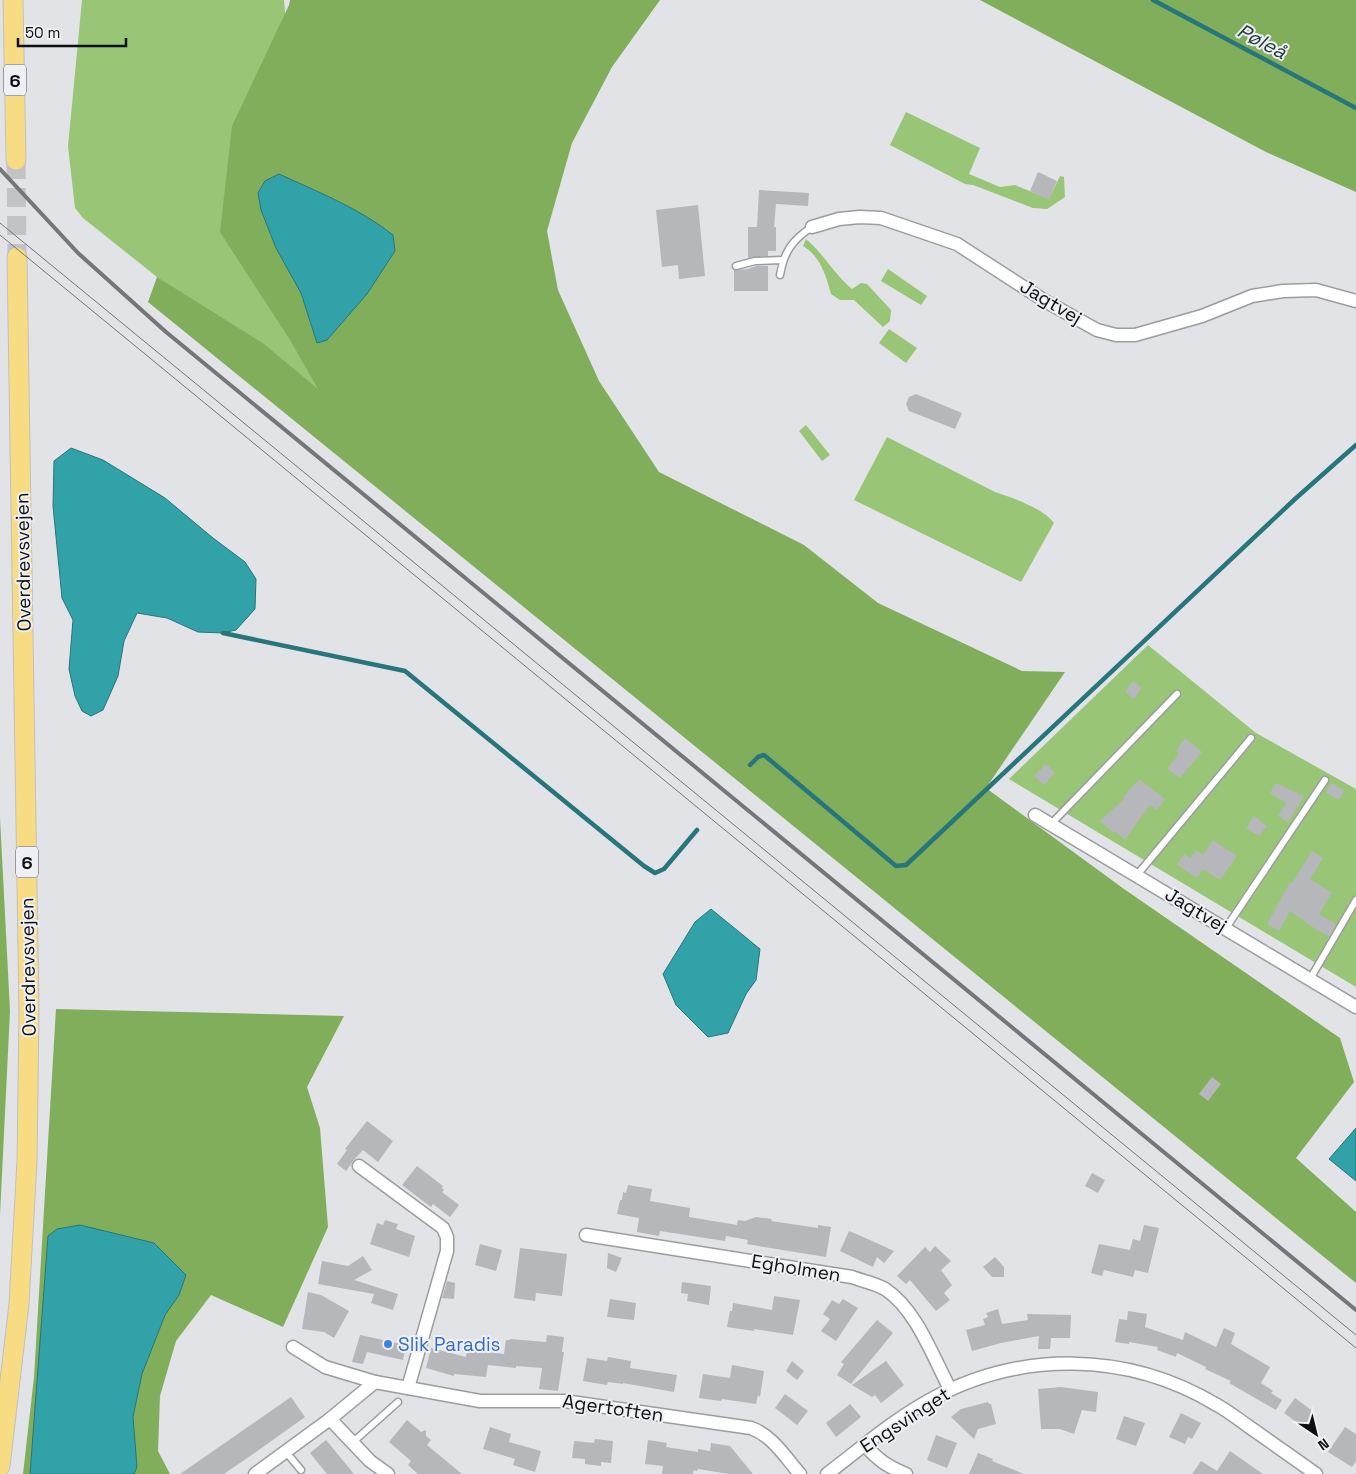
<svg xmlns="http://www.w3.org/2000/svg" width="1356" height="1474" font-family="'Space Grotesk',sans-serif">
<style>
.green{fill:#99c576}
.forest{fill:#80ae5b}
.water{fill:#32a2a9;stroke:#27767b}
.lines{fill:none;stroke-linecap:round;stroke-linejoin:round}
.stream{stroke:#27767b;stroke-width:4.5}
.building{fill:#b6b7bb}
.primary-tunnel{stroke:#c2c3c7;stroke-width:19;stroke-dasharray:19 9;stroke-linecap:butt}
.service-casing{stroke:#9b9ca0;stroke-width:9}
.minor-casing{stroke:#9b9ca0;stroke-width:15}
.primary-casing{stroke:#c0c1c1;stroke-width:21}
.service{stroke:#fff;stroke-width:6}
.minor{stroke:#fff;stroke-width:12}
.primary{stroke:#f7dc83;stroke-width:19}
.tram{stroke:#757678;stroke-width:1}
.rail{stroke:#757678;stroke-width:4}
.shop-dot{fill:#3f7fe0;stroke:#eff0f5;stroke-width:2}
.labels{text-anchor:middle;dominant-baseline:central;stroke-width:4;stroke-linejoin:round;paint-order:stroke}
.shield{fill:#eff0f5;stroke:#525255;stroke-width:1}
.shield-label{font-size:18px;font-weight:bold;fill:#0e0f10}
.street-label{font-size:19px;fill:#0e0f10;stroke:#eff0f5}
.shop-label{font-size:19px;fill:#366cbe;stroke:#eff0f5;text-anchor:start}
.water-label{font-size:20px;font-style:italic;fill:#223b3c;stroke:#eff0f5}
</style>
<rect width="100%" height="100%" fill="#e2e3e7"/>
<g class="green">
<polygon points="82,0 284,0 288,49 288,337 320,391 157,277 83,218 75,208 68,146"/>
<polygon points="906,112 980,148 969,174 1000,187 1015,185 1049,199 1060,176 1064,177 1065,197 1047,209 1033,208 973,185 965,184 890,145"/>
<path d="M806,239c17,14 28,35 46,50l9,-6 6,1 24,26 -1,11 -7,6 -29,-27h-14l-9,-6c-5,-19 -11,-38 -28,-48z"/>
<polygon points="888,269 927,296 921,305 881,281"/>
<polygon points="889,329 917,348 906,363 879,343"/>
<polygon points="806,425 830,455 822,461 799,431"/>
<path d="M887,437l108,55c18,6 48,16 59,31l-33,59 -167,-82z"/>
<polygon points="1148,645 1256,733 1356,789 1356,987 1009,779"/>
</g>
<g class="forest">
<polygon points="290,0 660,0 612,67 572,143 547,231 558,290 599,381 659,472 804,545 878,603 1022,671 1065,672 986,788 1124,889 1340,1038 1354,1082 1296,1158 1356,1212 1356,1283 148,302 157,277 264,344 318,389 288,337 220,232 232,126 289,5"/>
<polygon points="980,0 1356,0 1356,192 1266,152"/>
<polygon points="0,818 10,1011 0,1215"/>
<polygon points="56,1009 344,1016 307,1087 320,1128 328,1227 283,1327 211,1295 176,1341 160,1396 158,1451 170,1474 23,1474 34,1377"/>
</g>
<g class="water">
<path d="M279,174c39,18 80,34 114,61l2,16 -28,43 -40,46 -10,3 -16,-50 -25,-45 -15,-38 -3,-17 7,-12z"/>
<polygon points="71,448 103,460 165,498 213,538 245,562 256,579 255,609 236,630 223,633 198,632 167,618 137,613 124,641 118,676 103,710 91,716 82,711 75,696 69,669 73,620 62,598 53,506 54,461"/>
<polygon points="711,909 760,949 756,980 746,994 728,1033 708,1037 676,1005 663,974 695,922"/>
<polygon points="1356,1128 1356,1181 1329,1159"/>
<polygon points="80,1225 154,1243 186,1275 179,1295 165,1315 142,1374 133,1417 137,1467 134,1474 30,1474 48,1236 57,1229"/>
</g>
<g class="lines">
<g class="stream">
<polyline points="1153,0 1356,108"/>
<polyline points="223,633 405,671 644,866 655,873 664,869 697,830"/>
<polyline points="750,765 758,757 764,755 896,866 906,865 1295,499 1356,445"/>
</g>
</g>
<g class="building">
<polygon points="1038,172 1057,181 1049,200 1030,191"/>
<polygon points="759,190 809,193 808,206 776,204 774,227 776,227 776,251 768,251 768,256 748,258 748,227 757,227"/>
<polygon points="698,205 705,276 679,279 678,265 662,267 656,210"/>
<polygon points="756,266 768,266 768,291 734,291 734,270 748,269"/>
<polygon points="916,394 962,413 955,429 909,411 906,404 909,397"/>
<polygon points="1133,681 1142,688 1134,699 1125,692"/>
<polygon points="1185,738 1202,752 1180,778 1167,769 1179,754 1176,751"/>
<polygon points="1046,764 1055,773 1044,785 1034,776"/>
<polygon points="1139,779 1165,799 1157,810 1150,805 1125,840 1115,831 1114,833 1100,821 1125,798 1123,797"/>
<polygon points="1276,783 1304,796 1288,822 1278,816 1286,803 1270,793"/>
<polygon points="1331,783 1344,790 1339,800 1326,793"/>
<polygon points="1254,816 1267,826 1259,836 1246,828"/>
<polygon points="1213,840 1237,856 1220,880 1203,869 1197,878 1177,865 1184,854 1190,858 1196,850 1203,855"/>
<polygon points="1312,851 1323,858 1310,879 1332,893 1319,914 1336,924 1329,937 1314,928 1290,911 1279,931 1267,924 1290,882 1292,883"/>
<polygon points="1212,1077 1221,1084 1208,1101 1199,1094"/>
<polygon points="367,1121 393,1141 378,1162 363,1150 353,1161 346,1171 337,1164 347,1150 345,1149"/>
<polygon points="417,1166 443,1186 442,1188 444,1190 442,1192 459,1205 450,1217 433,1204 431,1207 402,1185"/>
<polygon points="1092,1173 1105,1180 1098,1193 1085,1186"/>
<polygon points="628,1185 652,1189 650,1201 690,1208 689,1217 737,1225 738,1220 745,1221 756,1217 772,1219 771,1221 818,1228 818,1225 831,1227 826,1257 764,1247 747,1244 748,1240 726,1236 725,1241 660,1231 659,1236 637,1232 639,1218 617,1214 620,1200 622,1200 623,1192 626,1193"/>
<polygon points="385,1220 398,1224 396,1229 415,1236 409,1257 370,1244 377,1223 383,1225"/>
<polygon points="1144,1225 1159,1228 1148,1273 1135,1270 1133,1277 1104,1270 1102,1276 1091,1273 1099,1244 1130,1250 1133,1239 1140,1241"/>
<polygon points="849,1231 861,1236 894,1251 884,1263 877,1257 873,1267 840,1251"/>
<polygon points="480,1244 502,1250 496,1271 475,1265"/>
<polygon points="935,1246 951,1261 941,1270 952,1285 944,1293 950,1300 936,1311 910,1280 906,1284 897,1276 925,1247 930,1252"/>
<polygon points="520,1248 567,1254 562,1296 536,1293 535,1301 514,1298"/>
<polygon points="608,1253 622,1258 616,1272 607,1268"/>
<polygon points="363,1256 372,1270 354,1280 398,1294 393,1310 371,1303 374,1294 318,1284 322,1261 348,1266"/>
<polygon points="995,1257 1004,1267 1004,1277 992,1277 983,1267"/>
<polygon points="447,1281 455,1283 454,1299 442,1298"/>
<polygon points="682,1282 711,1286 709,1305 687,1301 688,1294 681,1293"/>
<polygon points="308,1292 321,1295 349,1311 334,1338 324,1332 302,1329"/>
<polygon points="774,1296 800,1300 793,1335 754,1329 754,1331 727,1327 730,1311 732,1311 733,1303 772,1310"/>
<polygon points="610,1299 636,1303 634,1320 607,1317"/>
<polygon points="843,1299 858,1308 836,1341 821,1331 830,1319 823,1314 832,1300 839,1304"/>
<polygon points="998,1309 1002,1324 1028,1320 1027,1314 1071,1315 1070,1338 1051,1338 1050,1349 1038,1349 1039,1336 1001,1343 972,1351 966,1330 985,1325 983,1319 988,1317 986,1313"/>
<polygon points="1128,1311 1147,1314 1145,1327 1183,1340 1185,1332 1216,1347 1224,1328 1235,1333 1231,1344 1270,1367 1261,1383 1273,1391 1271,1393 1282,1400 1276,1410 1229,1383 1231,1381 1205,1369 1206,1367 1177,1353 1176,1357 1157,1350 1158,1347 1129,1342 1129,1344 1115,1342 1119,1319 1127,1320"/>
<polygon points="877,1320 893,1333 851,1384 837,1375 844,1364 841,1362"/>
<polygon points="360,1335 406,1345 403,1360 367,1352 363,1364 352,1362"/>
<polygon points="547,1335 564,1337 562,1352 564,1352 558,1391 539,1389 542,1368 516,1366 516,1368 488,1365 486,1377 454,1374 454,1376 426,1368 431,1348 466,1357 467,1350 504,1354 506,1340 510,1340 510,1339 546,1342"/>
<polygon points="608,1357 631,1361 630,1368 677,1375 674,1392 623,1383 623,1384 608,1382 607,1385 583,1381 587,1358 607,1361"/>
<polygon points="792,1361 804,1371 797,1380 786,1371"/>
<polygon points="886,1361 904,1385 881,1403 875,1395 872,1397 852,1385"/>
<polygon points="732,1365 764,1371 760,1397 758,1395 756,1404 722,1399 721,1401 699,1398 703,1374 730,1378"/>
<polygon points="1061,1387 1098,1392 1096,1412 1082,1410 1074,1434 1060,1429 1041,1429 1038,1389"/>
<polygon points="785,1394 808,1411 797,1425 775,1408"/>
<polygon points="291,1397 305,1417 256,1452 224,1474 180,1474"/>
<polygon points="1295,1398 1314,1412 1303,1427 1284,1413"/>
<polygon points="988,1402 989,1404 991,1404 996,1424 978,1429 974,1439 951,1417 961,1409"/>
<polygon points="850,1404 861,1417 836,1437 826,1423"/>
<polygon points="1181,1413 1201,1423 1192,1439 1188,1437 1185,1444 1169,1437"/>
<polygon points="1124,1416 1145,1423 1136,1446 1116,1439"/>
<polygon points="407,1420 421,1432 426,1430 426,1436 431,1440 427,1445 462,1474 418,1474 408,1465 411,1461 389,1442"/>
<polygon points="490,1427 511,1434 509,1442 541,1451 535,1472 513,1465 515,1459 483,1449"/>
<polygon points="1345,1427 1356,1434 1356,1461 1352,1467 1328,1452"/>
<polygon points="936,1435 957,1443 947,1468 927,1460"/>
<polygon points="595,1439 613,1441 611,1463 601,1462 601,1466 585,1464 585,1459 572,1458 574,1441 594,1443"/>
<polygon points="326,1440 354,1474 327,1474 310,1453"/>
<polygon points="648,1440 667,1443 666,1447 698,1452 698,1449 710,1451 711,1443 730,1446 753,1474 729,1474 698,1469 697,1471 694,1470 693,1474 662,1474 663,1466 645,1464"/>
<polygon points="1230,1451 1263,1474 1192,1474 1201,1461 1217,1471"/>
<polygon points="978,1453 993,1459 992,1461 1024,1474 969,1474"/>
</g>
<g class="lines">
<polyline class="primary-tunnel" points="16,160 17,257"/>
<defs>
<g id="service">
<polyline points="736,266 755,261 783,260"/>
<path d="M780,275c4,-23 12,-35 32,-48"/>
<polyline points="1051,824 1177,694"/>
<polyline points="1137,875 1251,738"/>
<polyline points="1226,928 1325,780"/>
<polyline points="1310,979 1356,900"/>
<polyline points="353,1442 398,1402"/>
<polyline points="286,1452 301,1470"/>
</g>
<g id="minor">
<polyline points="812,227 839,219 860,217 881,218 957,244 1045,301 1097,330 1116,335 1135,335 1202,316 1252,296 1283,291 1316,290 1356,301"/>
<polyline points="1035,815 1356,1007"/>
<polyline points="359,1166 443,1228 447,1237 447,1251 408,1388"/>
<path d="M586,1235l266,42c10,4 23,6 33,12 31,20 48,68 65,100"/>
<path d="M293,1347l32,20 50,15 33,6 72,13h84l187,27c22,8 34,29 49,46"/>
<polyline points="330,1419 375,1382"/>
<path d="M865,1445c13,15 23,22 41,29"/>
<polyline points="255,1474 330,1419 370,1461 388,1474"/>
<path d="M827,1474c33,-25 65,-53 101,-73 91,-51 199,-50 289,4 11,6 21,14 31,21 23,16 45,32 68,48"/>
</g>
<g id="primary">
<polyline points="13,0 16,160"/>
<polyline points="0,1466 19,1304 27,1161 29,1012 17,257"/>
</g>
</defs>
<use href="#service" class="service-casing"/>
<use href="#minor" class="minor-casing"/>
<use href="#primary" class="primary-casing"/>
<use href="#service" class="service"/>
<use href="#minor" class="minor"/>
<use href="#primary" class="primary"/>
<g class="tram">
<polyline points="0,223 1356,1335"/>
<polyline points="0,235 1356,1348"/>
</g>
<polyline class="rail" points="0,169 78,253 166,332 1356,1310"/>
</g>
<circle class="shop-dot" cx="388" cy="1344" r="5"/>
<g class="labels">
<g class="shield">
<rect x="4" y="64.5" width="22" height="31" rx="4"/>
<rect x="16" y="846.5" width="22" height="31" rx="4"/>
</g>
<g class="shield-label">
<text x="15" y="80">6</text>
<text x="27" y="862">6</text>
</g>
<g class="street-label">
<text transform="translate(1051 302) rotate(31)">Jagtvej</text>
<text transform="translate(23 562) rotate(-91)">Overdrevsvejen</text>
<text transform="translate(1196 910) rotate(31)">Jagtvej</text>
<text transform="translate(28 967) rotate(-91)">Overdrevsvejen</text>
<text transform="translate(796 1268) rotate(9)">Egholmen</text>
<text transform="translate(613 1408) rotate(8)">Agertoften</text>
<text transform="translate(905 1420) rotate(-33)">Engsvinget</text>
</g>
<g class="shop-label">
<text x="398" y="1344">Slik Paradis</text>
</g>
<g class="water-label">
<text transform="translate(1262 41) rotate(28)">Pøleå</text>
</g>
</g>
<g transform="translate(1316 1434) rotate(145)" stroke="#eff0f5" stroke-width="4" paint-order="stroke">
<path d="M0-4L9 19L0 12L-9 19Z" fill="#0e0f10"/>
<text y="-8" font-size="14" font-weight="bold" text-anchor="middle" fill="#0e0f10">N</text>
</g>
<path d="M18 38v8h108v-8" fill="none" stroke="#0e0f10" stroke-width="2.5"/>
<text x="25" y="38" font-size="15" fill="#0e0f10" stroke="#eff0f5" stroke-width="4" paint-order="stroke">50 m</text>
</svg>
